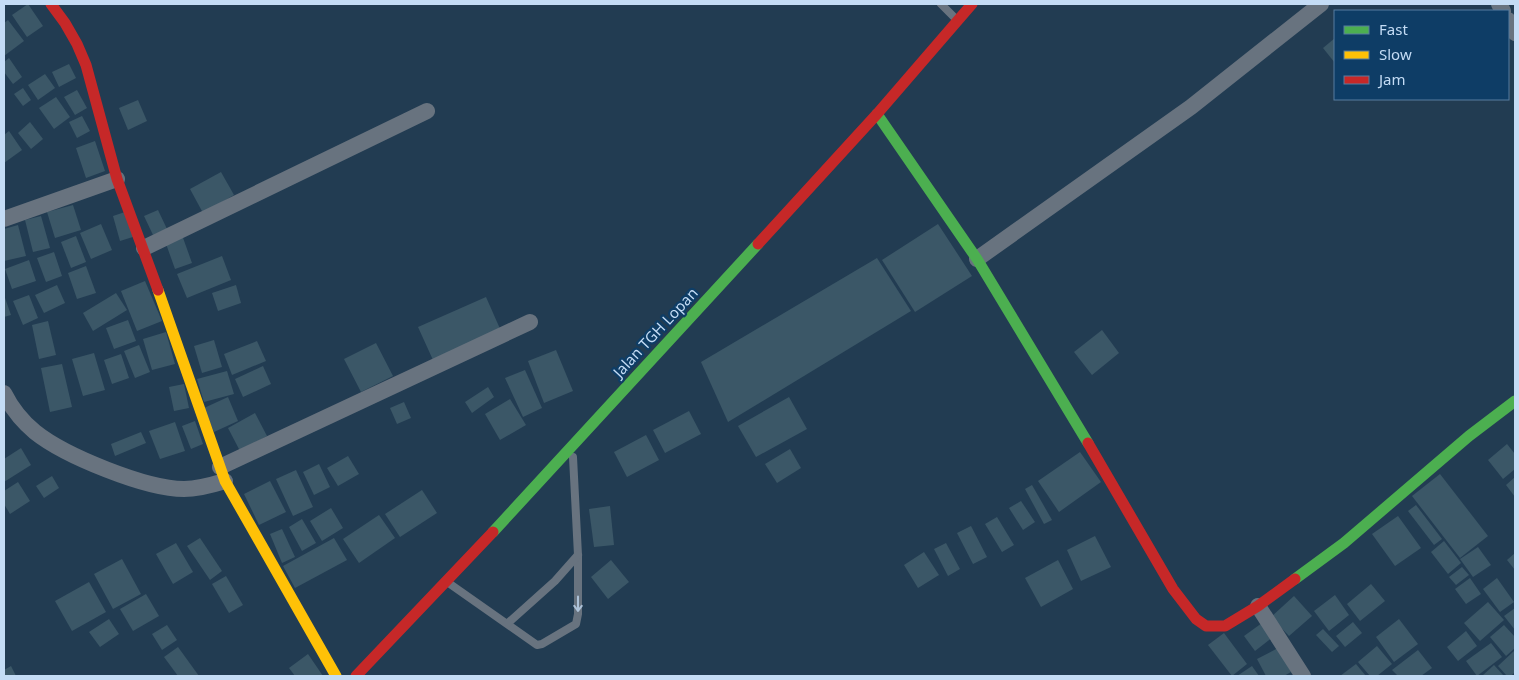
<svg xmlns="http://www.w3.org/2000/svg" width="1519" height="680" font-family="'Noto Sans',sans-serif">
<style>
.building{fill:#3b5767}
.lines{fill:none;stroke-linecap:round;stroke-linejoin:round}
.lane{stroke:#68737f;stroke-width:8}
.street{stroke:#68737f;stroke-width:16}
.fast{stroke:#4caf50;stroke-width:11}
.slow{stroke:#ffc107;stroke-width:11}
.jam{stroke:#c62828;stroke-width:11}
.oneway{stroke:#adc2d8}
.labels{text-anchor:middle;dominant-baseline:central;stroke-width:4.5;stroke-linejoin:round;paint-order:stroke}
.street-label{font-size:15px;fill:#c4dcf5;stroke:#0e3d66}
</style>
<rect width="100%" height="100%" fill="#223c52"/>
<g class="building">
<polygon points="28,4 43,26 27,37 12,15"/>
<polygon points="8,20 24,41 4,56 4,23"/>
<polygon points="1335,38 1335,63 1323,48"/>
<polygon points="9,58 22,77 13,84 4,72 4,62"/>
<polygon points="69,64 76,78 59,87 52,72"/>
<polygon points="45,74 55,88 38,100 28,85"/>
<polygon points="23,88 31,100 23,106 14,94"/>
<polygon points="77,90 87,108 75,115 64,97"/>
<polygon points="56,97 70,117 54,129 39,108"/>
<polygon points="138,100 147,121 128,130 119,108"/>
<polygon points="82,116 90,131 77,138 69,122"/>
<polygon points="30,122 43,139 31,149 18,133"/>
<polygon points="9,131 22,150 4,163 4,135"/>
<polygon points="95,141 105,171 86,178 76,148"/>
<polygon points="221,172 234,195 203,213 190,189"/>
<polygon points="73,205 81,230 55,238 47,212"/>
<polygon points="158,210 167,229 153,235 144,216"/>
<polygon points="128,211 136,236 120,241 113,216"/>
<polygon points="41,216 50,248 33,252 25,220"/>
<polygon points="101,224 112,250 91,259 80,233"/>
<polygon points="938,224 972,276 915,312 882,260"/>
<polygon points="18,225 26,256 4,261 4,229"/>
<polygon points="182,235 192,263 175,269 165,241"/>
<polygon points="76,236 86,262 71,268 61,242"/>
<polygon points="54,252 62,276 46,282 37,258"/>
<polygon points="222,256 231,280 187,298 177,274"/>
<polygon points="877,258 911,311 728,422 701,362"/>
<polygon points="29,260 36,281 12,289 5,269"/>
<polygon points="86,266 96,293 77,299 68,273"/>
<polygon points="145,281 162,321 137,331 121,291"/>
<polygon points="57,285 65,303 44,313 35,295"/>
<polygon points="236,285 241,303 218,311 212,293"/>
<polygon points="116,293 127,310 93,331 83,313"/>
<polygon points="4,295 11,315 4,317"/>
<polygon points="29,295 38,318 23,325 13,301"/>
<polygon points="486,297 501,331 433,360 418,327"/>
<polygon points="128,320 136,341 114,349 106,328"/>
<polygon points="48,321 56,355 39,359 32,325"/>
<polygon points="1102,330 1119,353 1092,375 1074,352"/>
<polygon points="166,332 175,364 152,370 143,339"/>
<polygon points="214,340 222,367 202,373 194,346"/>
<polygon points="257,341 266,361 232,375 224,354"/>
<polygon points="376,343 393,376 361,392 344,359"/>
<polygon points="139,345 150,372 135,378 124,351"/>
<polygon points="556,350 573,391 544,403 528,361"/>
<polygon points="94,353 105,390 83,396 72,359"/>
<polygon points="121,354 129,378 112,384 104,360"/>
<polygon points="62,364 72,407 50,412 41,368"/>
<polygon points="263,366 271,384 243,397 235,379"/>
<polygon points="525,370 542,408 523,417 505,378"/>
<polygon points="227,371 234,394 204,402 197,379"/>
<polygon points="184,384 189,408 174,411 169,387"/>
<polygon points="488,387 494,397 472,413 465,402"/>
<polygon points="228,397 238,421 214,432 204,408"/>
<polygon points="789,397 807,429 756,457 738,426"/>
<polygon points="510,399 526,425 500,440 485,414"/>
<polygon points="404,402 411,418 397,424 390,408"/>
<polygon points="689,411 701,434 665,453 653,430"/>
<polygon points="255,413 267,436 240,451 228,428"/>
<polygon points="195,421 203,444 191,449 182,426"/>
<polygon points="175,422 185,451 160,459 149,431"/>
<polygon points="141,432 146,443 115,456 111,444"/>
<polygon points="646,435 659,460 627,477 614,452"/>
<polygon points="1507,444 1515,454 1515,469 1503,479 1488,460"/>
<polygon points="21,448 31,465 4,482 4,459"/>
<polygon points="790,449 801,468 777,483 765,464"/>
<polygon points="1080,452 1101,482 1059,512 1038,481"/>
<polygon points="348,456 359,474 338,486 327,468"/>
<polygon points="319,464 330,487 314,495 303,472"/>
<polygon points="296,470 313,507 293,516 276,479"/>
<polygon points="1440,474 1488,536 1460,558 1412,496"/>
<polygon points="52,476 59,488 44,498 36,486"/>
<polygon points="1515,477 1515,497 1506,485"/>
<polygon points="270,481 286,512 259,525 244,494"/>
<polygon points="18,482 30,501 10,514 4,504 4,491"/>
<polygon points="1032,485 1052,520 1044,524 1025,489"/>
<polygon points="422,490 437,513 400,537 385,514"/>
<polygon points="1021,501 1035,522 1023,530 1009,508"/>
<polygon points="1416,505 1442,539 1434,545 1408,511"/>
<polygon points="610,506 614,545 594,547 589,509"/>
<polygon points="331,508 343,528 322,541 310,521"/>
<polygon points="379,515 395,538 359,563 343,539"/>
<polygon points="1398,516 1421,548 1395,566 1372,534"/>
<polygon points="997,517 1014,545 1002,552 985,524"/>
<polygon points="302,519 316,543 302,551 289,527"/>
<polygon points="971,526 987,557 973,564 957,533"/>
<polygon points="282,529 295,557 282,563 270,534"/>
<polygon points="1095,536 1111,567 1081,581 1067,550"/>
<polygon points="200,538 222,571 210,580 187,546"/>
<polygon points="334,538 347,560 295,588 283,566"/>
<polygon points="1444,541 1461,563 1448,574 1431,552"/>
<polygon points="176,543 193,572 173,584 156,554"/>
<polygon points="946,543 960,569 948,576 934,549"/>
<polygon points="1478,547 1491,565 1473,577 1460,559"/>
<polygon points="924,552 939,575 918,588 904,565"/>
<polygon points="1515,553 1515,570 1507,560"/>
<polygon points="122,559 141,594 113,609 94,574"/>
<polygon points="611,560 629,582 608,599 591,577"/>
<polygon points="1058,560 1073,589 1041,607 1025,578"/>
<polygon points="1462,567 1469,575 1456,585 1449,577"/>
<polygon points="226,576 243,605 229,613 212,584"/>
<polygon points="1470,578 1481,594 1466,604 1455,589"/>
<polygon points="1497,578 1514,602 1500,612 1483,589"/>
<polygon points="89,582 106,612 72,631 55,601"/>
<polygon points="1371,584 1385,601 1360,621 1347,604"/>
<polygon points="146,594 159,616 133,631 120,609"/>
<polygon points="1335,595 1349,615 1329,631 1314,611"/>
<polygon points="1294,596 1312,616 1289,636 1271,617"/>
<polygon points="1488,602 1504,620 1480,641 1464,623"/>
<polygon points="1515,608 1515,630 1504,616"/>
<polygon points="109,619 119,634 100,647 89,632"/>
<polygon points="1399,619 1418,644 1394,662 1376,637"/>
<polygon points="1353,622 1362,633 1345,647 1336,636"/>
<polygon points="1262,623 1273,637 1255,651 1244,636"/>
<polygon points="167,625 177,640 162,650 152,634"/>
<polygon points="1504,625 1515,637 1515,648 1506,656 1490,637"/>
<polygon points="1323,629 1339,646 1332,652 1316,635"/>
<polygon points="1466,631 1477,646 1458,661 1447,647"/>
<polygon points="1224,633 1247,664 1232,676 1208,645"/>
<polygon points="1491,643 1502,657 1477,676 1466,661"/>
<polygon points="1377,646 1392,664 1377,676 1370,676 1358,662"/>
<polygon points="178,647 199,676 178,676 164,657"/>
<polygon points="1278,648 1291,672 1284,676 1266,676 1257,659"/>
<polygon points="1418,650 1432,668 1421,676 1398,676 1392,670"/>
<polygon points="1515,650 1515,672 1511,676 1507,676 1498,666"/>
<polygon points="308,654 323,676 295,676 289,668"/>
<polygon points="1356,664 1366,676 1340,676"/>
<polygon points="1494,665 1504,676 1482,676"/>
<polygon points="11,666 16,676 4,676 4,670"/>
<polygon points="1252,666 1259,676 1237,676"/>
</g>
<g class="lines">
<g class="lane">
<polyline points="941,4 954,17"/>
<polyline points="450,584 537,645 542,644 576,624 578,614 578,555 573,457"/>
<polyline points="508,623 555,581 578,555"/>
</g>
<g class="street">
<polyline points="1499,4 1503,11"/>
<polyline points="1508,20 1515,33"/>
<polyline points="4,219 117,179"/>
<polyline points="144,248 427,111"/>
<polyline points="977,259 1191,107 1321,4"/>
<path d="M4,393c7,14 19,29 31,39 30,24 111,57 149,57 14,0 28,-4 41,-8"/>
<polyline points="220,467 530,322"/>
<polyline points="1258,606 1303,676"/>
</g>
<g class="fast">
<polyline points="877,114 977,259 1088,443"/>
<polyline points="493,532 758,244"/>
<polyline points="1295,579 1344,543 1469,436 1515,401"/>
</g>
<polyline class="slow" points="158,290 225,481 336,676"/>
<g class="jam">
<polyline points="51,4 65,23 77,44 86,65 117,179 158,290"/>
<polyline points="758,244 877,114 972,4"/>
<polyline points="1088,443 1173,589 1196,619 1206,626 1225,626 1258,606 1295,579"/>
<polyline points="356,676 493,532"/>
</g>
</g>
<defs><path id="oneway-shaft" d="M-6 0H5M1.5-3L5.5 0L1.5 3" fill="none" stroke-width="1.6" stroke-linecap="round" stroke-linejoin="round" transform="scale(1.25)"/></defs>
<use class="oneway" href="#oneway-shaft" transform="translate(578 604) rotate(90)"/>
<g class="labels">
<g class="street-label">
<text transform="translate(655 332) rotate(-47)">Jalan TGH Lopan</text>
</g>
</g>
<rect width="1519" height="680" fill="none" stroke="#c4dcf5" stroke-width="10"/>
<rect x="1334" y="10" width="175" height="90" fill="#0e3d66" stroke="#577d9f"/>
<rect x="1344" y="26" width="25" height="8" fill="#4caf50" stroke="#577d9f"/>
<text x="1379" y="35" font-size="15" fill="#c4dcf5">Fast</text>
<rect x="1344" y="51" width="25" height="8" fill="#ffc107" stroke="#577d9f"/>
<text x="1379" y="60" font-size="15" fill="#c4dcf5">Slow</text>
<rect x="1344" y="76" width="25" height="8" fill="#c62828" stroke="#577d9f"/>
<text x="1379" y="85" font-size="15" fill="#c4dcf5">Jam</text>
</svg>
